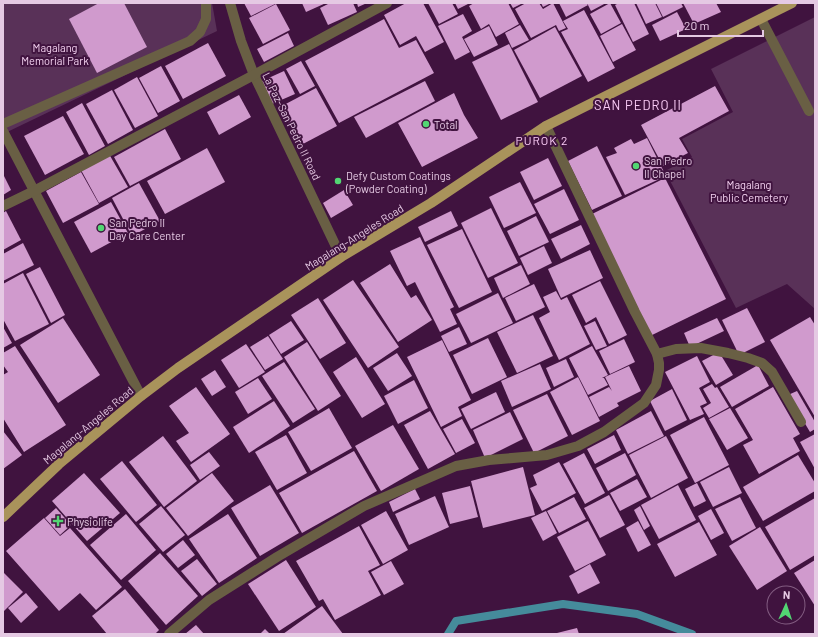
<svg xmlns="http://www.w3.org/2000/svg" width="818" height="637" font-family="Barlow,sans-serif">
<style>
.green{fill:#593158}
.lines{fill:none;stroke-linecap:round;stroke-linejoin:round}
.stream{stroke:#458b9b;stroke-width:8}
.building{fill:#d09acd}
.minor{stroke:#695f44;stroke-width:10}
.major{stroke:#a9935b;stroke-width:10}
.poi-dot{fill:#52d673;stroke:#40133f;stroke-width:1.5}
.labels{text-anchor:middle;dominant-baseline:central;stroke-width:4;stroke-linejoin:round;paint-order:stroke}
.park-label{font-size:11px;fill:#f5d4f2;stroke:#40133f}
.poi-label{font-size:11px;fill:#e5c9e3;stroke:#40133f;text-anchor:start}
.street-label{font-size:11px;fill:#e5c9e3;stroke:#40133f}
.neighbourhood-label{font-size:12px;letter-spacing:1px;fill:#faccf6;stroke:#40133f}
.quarter-label{font-size:13px;letter-spacing:1px;fill:#faccf6;stroke:#40133f}
</style>
<rect width="100%" height="100%" fill="#40133f"/>
<g class="green">
<polygon points="3,3 212,3 217,31 3,134"/>
<polygon points="815,17 815,309 787,284 736,308 665,171 692,157 682,139 733,112 711,69"/>
</g>
<g class="lines">
<polyline class="stream" points="448,634 456,621 563,604 637,614 692,634"/>
</g>
<g class="building">
<polygon points="99,3 124,3 147,47 97,73 69,19"/>
<polygon points="244,3 277,3 251,16"/>
<polygon points="302,3 326,3 306,12"/>
<polygon points="330,3 353,3 357,12 328,25 320,8"/>
<polygon points="357,3 367,3 358,7"/>
<polygon points="406,3 423,3 444,42 425,52 416,36 400,45 384,15"/>
<polygon points="428,3 452,3 458,14 439,24"/>
<polygon points="455,3 470,3 458,9"/>
<polygon points="474,3 508,3 519,24 496,37 489,24 481,29 469,6"/>
<polygon points="510,3 523,3 513,8"/>
<polygon points="526,3 539,3 543,9 553,3 566,28 559,31 556,25 531,38 515,9"/>
<polygon points="541,3 551,3 543,7"/>
<polygon points="559,3 586,3 588,5 566,17"/>
<polygon points="587,3 606,3 591,11"/>
<polygon points="610,3 621,23 601,34 590,14"/>
<polygon points="619,3 634,3 649,34 633,42 615,5"/>
<polygon points="636,3 655,3 662,17 646,24"/>
<polygon points="656,3 681,3 683,7 663,17"/>
<polygon points="683,3 716,3 721,12 694,24"/>
<polygon points="276,4 290,30 263,44 249,18"/>
<polygon points="584,10 615,68 588,82 561,32 568,29 563,21"/>
<polygon points="677,12 686,29 660,41 652,25"/>
<polygon points="463,14 472,31 462,37 470,52 455,60 438,26"/>
<polygon points="384,19 399,48 416,40 434,73 339,123 305,61"/>
<polygon points="622,24 636,50 613,62 600,36"/>
<polygon points="520,25 529,40 512,48 505,33"/>
<polygon points="489,26 498,45 474,57 464,39"/>
<polygon points="555,27 582,76 540,98 514,50"/>
<polygon points="288,33 294,46 264,62 257,49"/>
<polygon points="208,43 226,76 183,99 165,66"/>
<polygon points="509,44 538,102 501,120 472,62"/>
<polygon points="301,61 315,86 300,94 286,69"/>
<polygon points="161,66 180,101 158,113 139,78"/>
<polygon points="284,71 295,94 272,104 262,81"/>
<polygon points="137,77 158,116 135,128 114,90"/>
<polygon points="425,81 435,101 366,138 354,117"/>
<polygon points="715,86 729,111 679,138 688,153 663,166 641,125"/>
<polygon points="316,88 337,126 301,145 280,107"/>
<polygon points="112,90 133,130 108,144 86,104"/>
<polygon points="454,93 464,115 478,138 422,167 398,123"/>
<polygon points="239,95 251,117 219,135 207,112"/>
<polygon points="82,103 105,146 89,155 66,112"/>
<polygon points="63,116 84,154 45,175 24,136"/>
<polygon points="165,129 181,159 130,186 114,157"/>
<polygon points="647,138 666,176 625,195 606,157 617,153 614,148 631,139 634,144"/>
<polygon points="597,146 622,196 592,210 568,161"/>
<polygon points="207,148 225,182 165,214 147,181"/>
<polygon points="109,154 128,187 99,203 81,170"/>
<polygon points="548,158 562,186 534,200 520,172"/>
<polygon points="81,172 99,204 63,223 46,191"/>
<polygon points="3,174 11,190 3,195"/>
<polygon points="665,178 726,299 650,336 590,215"/>
<polygon points="520,182 536,213 504,228 489,197"/>
<polygon points="139,183 160,221 132,236 112,198"/>
<polygon points="564,189 579,220 550,234 534,204"/>
<polygon points="344,190 353,205 331,218 323,203"/>
<polygon points="111,202 128,233 91,253 74,222"/>
<polygon points="491,208 518,263 488,278 461,223"/>
<polygon points="6,211 21,240 3,250 3,213"/>
<polygon points="451,211 458,226 425,242 418,227"/>
<polygon points="536,216 549,242 519,256 507,231"/>
<polygon points="581,225 590,244 561,259 551,239"/>
<polygon points="462,229 492,292 459,308 427,245"/>
<polygon points="420,237 454,307 450,309 457,324 440,332 415,282 407,286 390,251"/>
<polygon points="23,243 34,265 3,281 3,254"/>
<polygon points="544,246 552,263 528,275 520,258"/>
<polygon points="590,250 603,278 561,298 548,269"/>
<polygon points="390,264 411,298 416,295 432,320 398,342 360,283"/>
<polygon points="521,265 530,284 503,298 494,278"/>
<polygon points="40,267 65,315 51,323 26,274"/>
<polygon points="23,273 49,324 15,341 3,319 3,284"/>
<polygon points="353,280 399,347 368,368 323,300"/>
<polygon points="600,281 627,335 609,344 596,317 586,323 572,295"/>
<polygon points="534,284 545,307 516,321 505,298"/>
<polygon points="556,291 561,300 567,297 590,344 559,360 539,318 550,312 543,297"/>
<polygon points="498,293 513,323 471,343 456,314"/>
<polygon points="318,298 346,343 320,359 291,315"/>
<polygon points="747,308 765,342 739,355 722,320"/>
<polygon points="533,315 553,356 517,373 497,332"/>
<polygon points="810,317 815,325 815,417 770,340"/>
<polygon points="63,318 100,375 58,403 20,345"/>
<polygon points="717,318 724,331 690,347 684,333"/>
<polygon points="291,321 304,340 281,354 269,335"/>
<polygon points="595,321 607,346 596,350 584,326"/>
<polygon points="3,327 12,343 3,348"/>
<polygon points="459,327 467,344 449,352 441,336"/>
<polygon points="268,336 283,359 265,370 250,347"/>
<polygon points="488,338 507,377 472,394 453,355"/>
<polygon points="624,339 635,362 610,374 599,351"/>
<polygon points="442,340 471,400 458,407 462,416 441,427 407,357"/>
<polygon points="307,342 341,396 318,411 284,357"/>
<polygon points="246,344 265,372 239,388 221,360"/>
<polygon points="15,346 66,425 24,452 3,418 3,375 8,372 3,365 3,353"/>
<polygon points="592,346 608,375 602,378 604,378 608,385 588,395 569,358"/>
<polygon points="719,352 733,375 716,385 702,361"/>
<polygon points="397,353 412,376 388,391 373,368"/>
<polygon points="697,356 710,382 699,388 707,403 700,406 704,414 690,420 665,372"/>
<polygon points="356,357 385,404 362,418 333,372"/>
<polygon points="566,359 574,377 554,387 546,368"/>
<polygon points="284,362 315,409 293,423 262,376"/>
<polygon points="540,364 551,389 512,407 501,381"/>
<polygon points="758,365 769,386 732,407 720,387"/>
<polygon points="629,366 641,391 617,403 619,406 599,417 589,397 609,387 612,391 605,377"/>
<polygon points="215,370 226,387 212,396 201,379"/>
<polygon points="578,377 600,421 572,435 550,392"/>
<polygon points="258,378 272,399 248,414 235,392"/>
<polygon points="414,380 428,408 398,424 384,396"/>
<polygon points="712,384 715,388 717,387 729,407 709,418 703,408 711,403 703,389"/>
<polygon points="196,387 230,434 191,462 176,441 189,433 169,406"/>
<polygon points="773,387 800,434 793,438 800,451 759,474 743,445 753,440 735,409"/>
<polygon points="672,389 687,420 665,431 650,401"/>
<polygon points="797,391 815,422 815,429 810,432 788,395"/>
<polygon points="496,392 505,412 471,429 461,409"/>
<polygon points="547,394 568,436 534,453 513,410"/>
<polygon points="274,401 290,426 249,453 233,427"/>
<polygon points="329,408 352,448 311,471 288,432"/>
<polygon points="730,408 748,438 727,450 709,419"/>
<polygon points="430,411 455,454 428,469 404,425"/>
<polygon points="651,411 664,436 628,454 616,430"/>
<polygon points="510,412 523,439 485,458 473,430"/>
<polygon points="704,417 729,465 695,483 670,435"/>
<polygon points="462,419 475,443 456,453 443,429"/>
<polygon points="393,425 419,469 381,491 355,446"/>
<polygon points="3,431 22,455 3,469"/>
<polygon points="815,434 815,469 800,442"/>
<polygon points="286,435 307,473 277,490 255,452"/>
<polygon points="614,435 621,450 595,464 587,449"/>
<polygon points="163,436 197,481 164,507 129,462"/>
<polygon points="666,436 688,478 651,498 629,455"/>
<polygon points="354,451 377,491 302,533 279,493"/>
<polygon points="209,452 220,466 200,480 190,465"/>
<polygon points="584,453 605,493 585,504 563,464"/>
<polygon points="625,453 636,475 608,491 596,468"/>
<polygon points="798,455 815,483 815,491 763,521 743,487"/>
<polygon points="122,461 157,505 136,522 100,479"/>
<polygon points="559,462 576,493 542,511 530,488 537,485 533,475"/>
<polygon points="523,467 535,515 483,528 471,481"/>
<polygon points="729,467 742,493 713,507 700,482"/>
<polygon points="84,473 120,513 87,541 52,501"/>
<polygon points="212,473 234,501 188,536 166,508"/>
<polygon points="637,479 647,497 620,511 610,493"/>
<polygon points="697,483 706,501 694,507 685,489"/>
<polygon points="270,485 299,533 260,556 231,508"/>
<polygon points="678,485 696,520 659,539 641,505"/>
<polygon points="470,486 478,517 450,524 442,493"/>
<polygon points="415,489 420,499 393,512 389,502"/>
<polygon points="609,495 625,525 600,538 584,508"/>
<polygon points="435,496 449,527 409,545 395,514"/>
<polygon points="574,497 586,519 559,533 547,511"/>
<polygon points="740,497 756,528 732,541 715,509"/>
<polygon points="815,498 815,555 790,570 765,527"/>
<polygon points="161,506 185,535 163,552 139,524"/>
<polygon points="640,506 650,526 644,530 634,510"/>
<polygon points="56,508 71,525 60,535 45,518"/>
<polygon points="711,509 724,533 711,540 698,516"/>
<polygon points="386,511 408,550 383,564 361,525"/>
<polygon points="546,511 557,533 543,541 531,518"/>
<polygon points="126,514 156,550 121,580 90,545"/>
<polygon points="228,514 257,558 219,583 189,539"/>
<polygon points="44,518 60,536 70,528 122,587 96,610 80,593 59,611 6,551"/>
<polygon points="588,521 606,555 575,571 557,537"/>
<polygon points="638,521 651,545 638,552 626,528"/>
<polygon points="699,522 717,555 675,577 657,544"/>
<polygon points="359,526 380,565 368,571 381,595 335,620 323,599 319,601 296,561"/>
<polygon points="760,527 787,571 757,590 729,546"/>
<polygon points="183,540 195,555 178,568 166,554"/>
<polygon points="160,553 198,596 166,625 128,581"/>
<polygon points="197,559 217,584 202,596 181,571"/>
<polygon points="286,560 316,607 279,631 248,584"/>
<polygon points="815,560 815,606 794,573"/>
<polygon points="391,561 404,584 384,595 371,572"/>
<polygon points="590,564 600,583 578,594 569,576"/>
<polygon points="3,572 23,592 3,612"/>
<polygon points="125,589 159,630 155,634 107,634 92,616"/>
<polygon points="26,593 38,607 21,623 8,608"/>
<polygon points="322,606 343,634 283,634"/>
<polygon points="196,625 204,634 185,634"/>
<polygon points="577,628 579,634 557,634 557,633"/>
<polygon points="265,629 270,634 260,634"/>
</g>
<g class="lines">
<g class="minor">
<polyline points="230,3 241,41 254,75 341,257"/>
<polyline points="761,19 809,111"/>
<polyline points="3,124 190,41 200,32 206,19 206,3"/>
<polyline points="3,131 141,396"/>
<polyline points="3,206 34,191 254,75 387,3"/>
<polyline points="657,354 676,349 701,348 728,353 748,358 762,363 772,372 801,422"/>
<polyline points="169,634 209,600 277,557 364,506 456,466 489,460 547,455 578,446 604,432 644,403 656,385 659,370 659,363 657,354 635,312 546,126"/>
</g>
<polyline class="major" points="3,517 59,464 141,396 178,368 341,257 431,203 546,126 792,3"/>
</g>
<g class="poi-dot">
<circle cx="426" cy="124" r="4"/>
<circle cx="636" cy="166" r="4"/>
<circle cx="338" cy="181" r="4"/>
<circle cx="101" cy="228" r="4"/>
<path d="M56 515h4v4h4v4h-4v4h-4v-4h-4v-4h4z"/>
</g>
<g class="labels">
<g class="park-label">
<text x="55" y="47">Magalang<tspan x="55" dy="13">Memorial Park</tspan></text>
<text x="749" y="184">Magalang<tspan x="749" dy="13">Public Cemetery</tspan></text>
</g>
<g class="poi-label">
<text x="434" y="124">Total</text>
<text x="644" y="160">San Pedro<tspan x="644" dy="13">II Chapel</tspan></text>
<text x="346" y="175">Defy Custom Coatings<tspan x="346" dy="13">(Powder Coating)</tspan></text>
<text x="109" y="222">San Pedro II<tspan x="109" dy="13">Day Care Center</tspan></text>
<text x="67" y="521">Physiolife</text>
</g>
<g class="street-label">
<text transform="translate(292 126) rotate(64)">La Paz-San Pedro II Road</text>
<text transform="translate(354 237) rotate(-32)">Magalang-Angeles Road</text>
<text transform="translate(88 425) rotate(-40)">Magalang-Angeles Road</text>
</g>
<g class="neighbourhood-label">
<text x="542" y="140">PUROK 2</text>
</g>
<g class="quarter-label">
<text x="638" y="105">SAN PEDRO II</text>
</g>
</g>
<rect width="818" height="637" fill="none" stroke="#e5c9e3" stroke-width="8"/>
<g transform="translate(786 605) rotate(3)"><circle r="19" fill="#40133f" stroke="#825c81"/>
<path d="M0-3L7 15L0 10L-7 15Z" fill="#52d673"/>
<text y="-6" font-size="11" font-weight="bold" text-anchor="middle" fill="#e5c9e3">N</text>
</g>
<path d="M678 30v6h85v-6" fill="none" stroke="#e5c9e3" stroke-width="2"/>
<text x="684" y="30" font-size="12" fill="#e5c9e3" stroke="#40133f" stroke-width="3" paint-order="stroke">20 m</text>
</svg>
